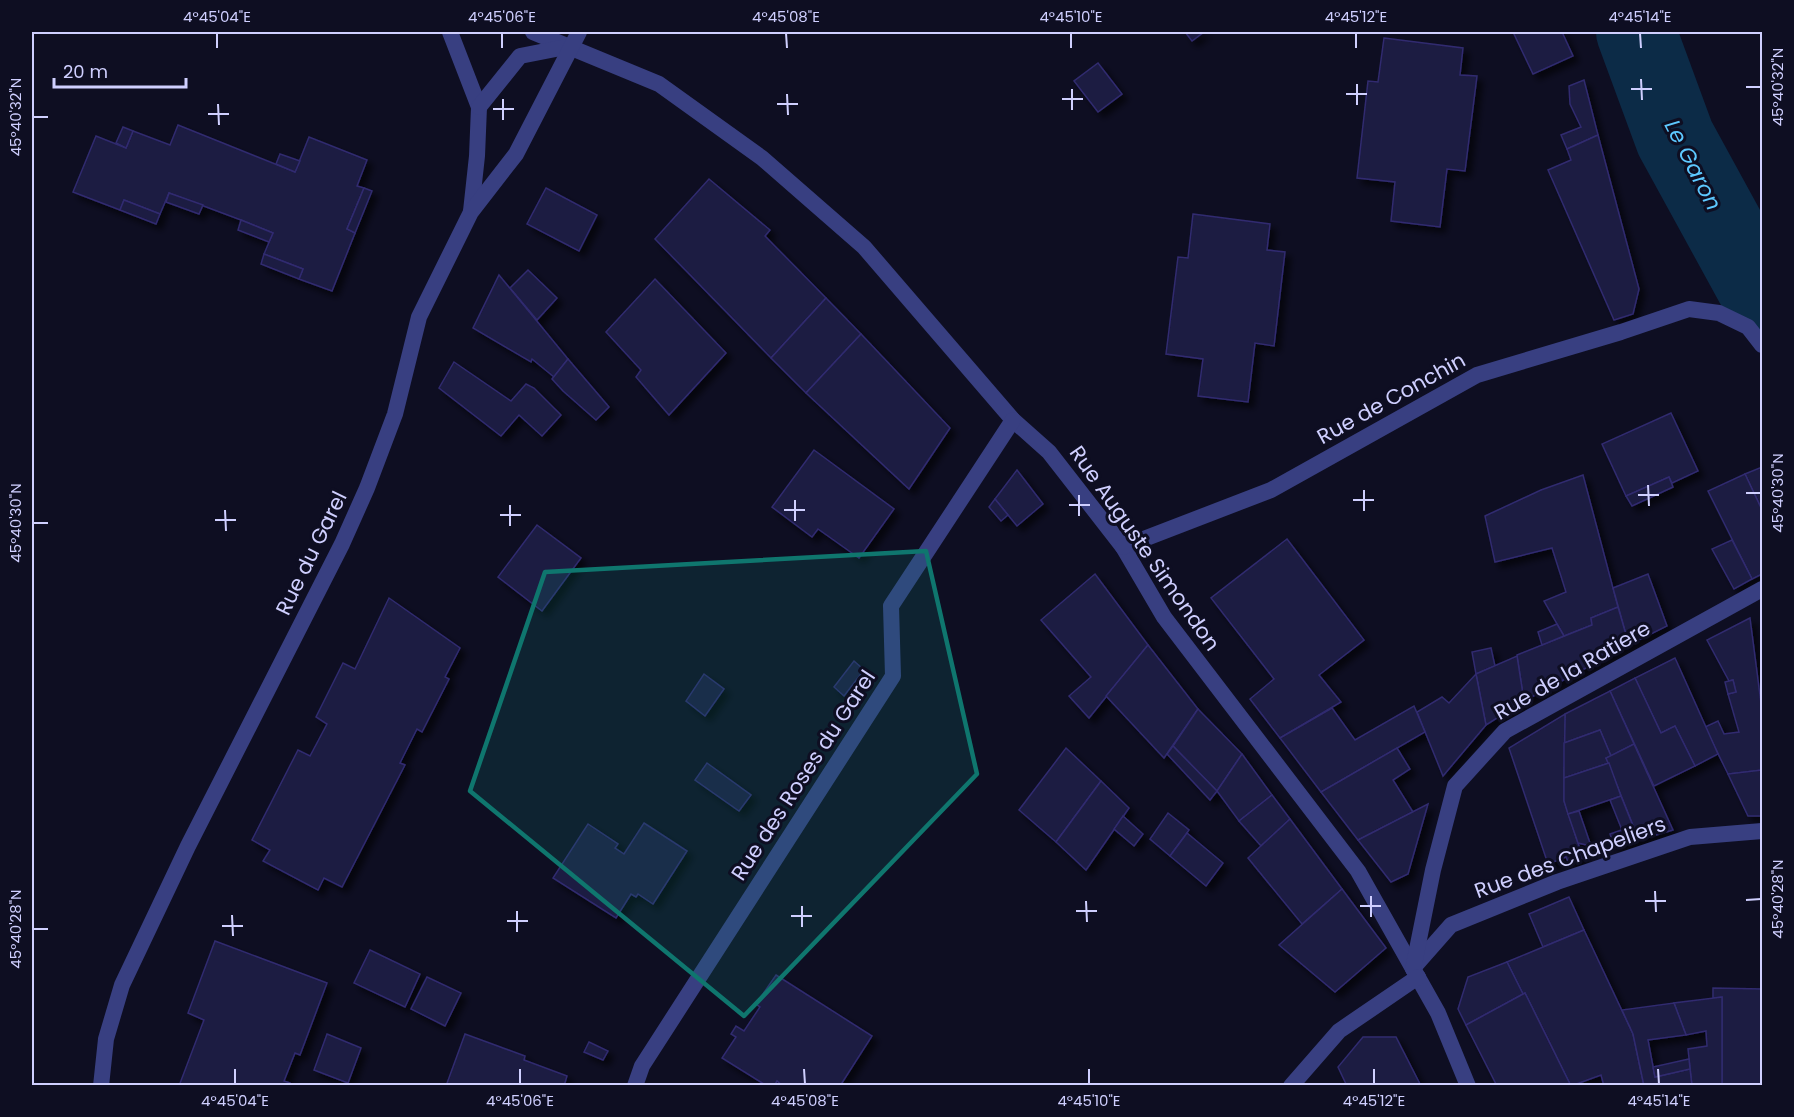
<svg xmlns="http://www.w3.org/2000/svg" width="1794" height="1117" font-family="Poppins,sans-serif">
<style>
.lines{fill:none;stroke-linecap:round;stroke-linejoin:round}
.river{stroke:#0c2b47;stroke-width:80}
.building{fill:#1d1a43;stroke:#302c6f;stroke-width:1.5;filter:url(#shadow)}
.minor{stroke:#383f81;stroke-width:16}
.marked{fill:#0f766e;fill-opacity:0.2;stroke:#0f766e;stroke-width:4.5;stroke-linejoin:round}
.ticks{fill:none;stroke:#cfcfff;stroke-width:2}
.labels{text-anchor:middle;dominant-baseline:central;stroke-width:6;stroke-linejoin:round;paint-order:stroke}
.street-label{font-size:21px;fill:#cfcfff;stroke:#0e0e22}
.water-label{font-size:22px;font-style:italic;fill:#5dc8ff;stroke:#0e0e22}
.neatline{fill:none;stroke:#cfcfff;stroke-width:2}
.ticks-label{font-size:15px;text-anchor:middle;fill:#cfcfff}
</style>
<defs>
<filter id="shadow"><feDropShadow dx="5.5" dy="5.5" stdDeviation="3" flood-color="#0009"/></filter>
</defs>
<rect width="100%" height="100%" fill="#0e0e22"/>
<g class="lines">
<polyline class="river" points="1636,32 1675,138 1755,284 1762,292"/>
</g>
<g class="building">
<polygon points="1185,32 1204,32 1192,41"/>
<polygon points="1513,32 1562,32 1573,56 1533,74"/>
<polygon points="1384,38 1463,48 1460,75 1477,76 1465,171 1447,169 1440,227 1391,221 1395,182 1357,178 1368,81 1378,82"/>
<polygon points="1098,63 1122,94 1098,112 1074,81"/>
<polygon points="1584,80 1598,135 1567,149 1561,135 1581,127 1570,104 1569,86"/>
<polygon points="178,125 295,172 309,137 367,160 357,186 364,188 347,229 355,233 332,291 299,279 303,269 264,254 273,233 241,220 169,193 160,214 124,200 120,210 73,192 96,136 126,148 133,131 170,145"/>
<polygon points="123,127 133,131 126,148 116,143"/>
<polygon points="1598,135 1639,289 1633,314 1614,320 1548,170 1571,160 1567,149"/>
<polygon points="280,154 300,161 295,172 276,164"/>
<polygon points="709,179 770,230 765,236 826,298 771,358 655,239"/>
<polygon points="364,188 372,191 355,233 347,229"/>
<polygon points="546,188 597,215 579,251 527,224"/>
<polygon points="169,193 203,205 199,214 166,202"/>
<polygon points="124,200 160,214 156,224 120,210"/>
<polygon points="1193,214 1270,224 1267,250 1285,252 1274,346 1255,343 1248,402 1198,396 1203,359 1166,354 1178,257 1188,258"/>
<polygon points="241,220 273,233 269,242 238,230"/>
<polygon points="264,254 303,269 299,279 261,264"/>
<polygon points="528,270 557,298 537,320 510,288"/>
<polygon points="499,275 568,359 554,377 532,359 531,362 473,328"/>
<polygon points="655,279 726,353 669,415 636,377 641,370 606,332"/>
<polygon points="826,298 861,334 806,393 771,358"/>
<polygon points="861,334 950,428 909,489 806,393"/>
<polygon points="568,359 609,407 596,420 563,391 552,379"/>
<polygon points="454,362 511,401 526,384 534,388 561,415 542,436 519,415 501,436 439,388"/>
<polygon points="1671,413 1698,471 1672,483 1669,477 1626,496 1602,444"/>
<polygon points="814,450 894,509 859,558 818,529 812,537 772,507"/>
<polygon points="1762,467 1762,510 1745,474"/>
<polygon points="1017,470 1043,504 1017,526 995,499"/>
<polygon points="1745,474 1762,510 1762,574 1752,579 1708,491"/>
<polygon points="1583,475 1618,607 1591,618 1592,625 1564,636 1544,601 1566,592 1552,548 1495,562 1485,516 1541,490"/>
<polygon points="1669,477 1673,487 1632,506 1626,496"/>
<polygon points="995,499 1008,515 1001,521 989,507"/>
<polygon points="537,525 581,558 542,611 498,577"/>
<polygon points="1287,539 1364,640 1319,675 1341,702 1280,738 1250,699 1274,679 1211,598"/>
<polygon points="1732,540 1752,579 1734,589 1712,549"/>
<polygon points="1095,574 1148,645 1089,718 1069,696 1091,677 1041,620"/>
<polygon points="1648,574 1667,626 1629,645 1613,588"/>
<polygon points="389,598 460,648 445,677 449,679 422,732 417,729 400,763 405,765 342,887 324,878 318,890 263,861 270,850 252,840 298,750 310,756 327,724 316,717 343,663 355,669"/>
<polygon points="1618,607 1629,645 1524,701 1517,655 1592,625 1591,618"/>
<polygon points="1750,618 1762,711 1762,770 1728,774 1705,727 1718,721 1724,734 1739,732 1728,694 1736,692 1733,680 1729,681 1707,640"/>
<polygon points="1557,624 1564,636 1542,645 1538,632"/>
<polygon points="1148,645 1198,709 1164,758 1106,696"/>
<polygon points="1491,648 1495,666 1476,674 1472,652"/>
<polygon points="1517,656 1524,701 1486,725 1476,674"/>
<polygon points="1675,658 1718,754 1695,766 1675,726 1661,733 1635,678"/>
<polygon points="854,661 864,670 844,696 834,687"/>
<polygon points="704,674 724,689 705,716 686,701"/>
<polygon points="1476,674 1486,725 1443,776 1417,712 1442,697 1449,703"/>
<polygon points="1635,678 1661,733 1675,726 1695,766 1654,786 1610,691"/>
<polygon points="1733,680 1736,692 1728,694 1725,682"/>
<polygon points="1610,691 1634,744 1611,756 1600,730 1564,743 1565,714"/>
<polygon points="1414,706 1425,732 1321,792 1280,738 1332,708 1355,740"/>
<polygon points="1198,709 1242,754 1217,791 1173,746"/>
<polygon points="1565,714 1564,801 1583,858 1569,864 1566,857 1548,864 1509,748"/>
<polygon points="1600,730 1611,756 1606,758 1609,763 1564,778 1564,743"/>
<polygon points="1634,744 1673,830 1639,840 1606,758"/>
<polygon points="1173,746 1217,791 1210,800 1167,754"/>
<polygon points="1066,748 1101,781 1056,842 1019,810"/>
<polygon points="1397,748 1410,769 1393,780 1413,812 1358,840 1321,792"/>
<polygon points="1242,754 1272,795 1239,821 1217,791"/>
<polygon points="707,763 751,795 739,811 695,780"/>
<polygon points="1609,763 1621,796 1568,814 1564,801 1564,778"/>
<polygon points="1762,770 1762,816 1748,816 1728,774"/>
<polygon points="1101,781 1129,808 1086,870 1056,842"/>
<polygon points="1272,795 1290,819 1261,846 1239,821"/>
<polygon points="1621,796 1633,826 1622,830 1610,800"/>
<polygon points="1428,804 1408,874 1391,882 1358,840"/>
<polygon points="1579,811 1591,846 1578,843 1568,814"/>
<polygon points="1168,813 1189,830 1170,856 1150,839"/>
<polygon points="1123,816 1143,834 1134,846 1114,829"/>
<polygon points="1290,819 1342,889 1302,924 1248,858"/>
<polygon points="644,823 687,851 653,904 638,894 636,897 631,894 616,918 553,878 588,824 618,844 615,848 624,854"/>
<polygon points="1633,826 1639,840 1615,848 1610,834"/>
<polygon points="1187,833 1223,863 1206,886 1170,856"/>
<polygon points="1342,889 1386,948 1335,992 1279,945"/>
<polygon points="1569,897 1584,930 1543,947 1529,914"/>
<polygon points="1584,930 1633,1034 1644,1086 1604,1086 1601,1075 1571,1086 1525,993 1523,994 1507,962"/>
<polygon points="215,941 327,983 300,1055 295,1053 284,1081 290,1083 289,1086 179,1086 204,1020 188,1013"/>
<polygon points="370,950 420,974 405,1007 354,983"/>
<polygon points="1507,962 1523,994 1466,1025 1458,1009 1468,977"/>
<polygon points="776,975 872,1036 840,1086 783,1086 777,1081 774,1086 767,1086 722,1058 736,1037 731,1034 736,1026 744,1031 760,1007 756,1004"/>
<polygon points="427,977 461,993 445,1026 411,1009"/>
<polygon points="1713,988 1762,989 1762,1086 1722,1086 1722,997 1713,998"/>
<polygon points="1525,993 1571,1086 1497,1086 1466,1025"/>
<polygon points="1722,997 1722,1086 1692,1086 1688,1049 1707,1046 1706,1031 1686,1035 1674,1003"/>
<polygon points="1674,1003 1686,1035 1648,1040 1655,1077 1690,1069 1692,1086 1644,1086 1633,1034 1622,1010"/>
<polygon points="327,1034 361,1048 348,1083 314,1070"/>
<polygon points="465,1034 525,1056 524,1060 567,1076 564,1086 446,1086"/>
<polygon points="1363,1037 1396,1037 1421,1086 1347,1086 1338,1067"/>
<polygon points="589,1042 608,1051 603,1060 584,1052"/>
<polygon points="1689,1059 1690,1069 1655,1077 1653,1067"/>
</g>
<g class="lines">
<g class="minor">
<polyline points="450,32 479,107 477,156 471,211"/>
<polyline points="533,32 659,84 762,158 864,247 1013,420 1049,452 1123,547 1164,617 1358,871 1438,1013 1468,1086"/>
<polyline points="479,107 520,56 571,46"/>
<polyline points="1123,547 1271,490 1477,375 1621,332 1689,309 1719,313 1748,327 1762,345"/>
<polyline points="1414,967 1451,925 1557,882 1690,837 1762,831"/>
<polyline points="1413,969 1433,870 1455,786 1505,731 1762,589"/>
<polyline points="101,1086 106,1039 122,985 188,846 342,544 367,488 395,414 419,317 471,212 516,154 579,32"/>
<polyline points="635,1086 642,1066 893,676 891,606 1013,420"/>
<polyline points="1291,1086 1339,1031 1418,977"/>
</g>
</g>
<path class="marked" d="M926,551l51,223 -233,242 -274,-225 75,-219z"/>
<path class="ticks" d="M217,33v15M502,33v15M786,33l1,15M1071,33v15M1356,33v15M1640,33l1,15M1641,79l1,21M1357,84v21M1746,87h15M1072,89v21M1631,89h21M787,94l1,21M1346,94h21M503,99v21M1062,99h21M218,104l1,21M777,104h21M493,109h21M208,114h21M33,117h15M1648,485l1,21M1364,490v21M1746,493h15M1079,495v21M1638,495h21M795,500v21M1353,500h21M510,505v21M1069,505h21M225,510l1,21M784,510h21M500,515h21M215,520h21M33,523h15M1655,891l1,21M1371,896v21M1746,900l15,-1M1086,901l1,21M1645,901h21M802,906v21M1360,906h21M517,911v21M1076,911h21M232,915l1,21M791,916h21M507,921h21M222,926h21M33,929h15M235,1069v15M520,1069v15M804,1069l1,15M1089,1069v15M1374,1069v15M1658,1069l1,15"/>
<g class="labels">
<g class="street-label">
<text transform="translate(1391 398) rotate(-29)">Rue de Conchin</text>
<text transform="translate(1145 548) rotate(55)">Rue Auguste Simondon</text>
<text transform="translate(311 553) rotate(-64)">Rue du Garel</text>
<text transform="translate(1572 670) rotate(-30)">Rue de la Ratiere</text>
<text transform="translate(803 775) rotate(-57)">Rue des Roses du Garel</text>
<text transform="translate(1570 857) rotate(-20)">Rue des Chapeliers</text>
</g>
<g class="water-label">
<text transform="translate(1693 165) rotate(63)">Le Garon</text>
</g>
</g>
<rect width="1794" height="1117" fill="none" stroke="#0e0e22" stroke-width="66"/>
<path d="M54 78v9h132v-9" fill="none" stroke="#cfcfff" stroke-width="3"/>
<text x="63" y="78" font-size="18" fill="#cfcfff" stroke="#0e0e22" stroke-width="4.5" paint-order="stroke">20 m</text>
<rect x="33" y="33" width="1728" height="1051" class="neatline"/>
<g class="ticks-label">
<text x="217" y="22">4°45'04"E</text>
<text x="502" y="22">4°45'06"E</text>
<text x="786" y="22">4°45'08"E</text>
<text x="1071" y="22">4°45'10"E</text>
<text x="1356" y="22">4°45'12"E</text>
<text x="1640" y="22">4°45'14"E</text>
<text transform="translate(1778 87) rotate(-90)" y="5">45°40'32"N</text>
<text transform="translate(16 117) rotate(-90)" y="5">45°40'32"N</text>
<text transform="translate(1778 493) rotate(-90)" y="5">45°40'30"N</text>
<text transform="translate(16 523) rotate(-90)" y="5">45°40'30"N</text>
<text transform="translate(1778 899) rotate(-90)" y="5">45°40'28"N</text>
<text transform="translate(16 929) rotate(-90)" y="5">45°40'28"N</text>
<text x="235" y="1106">4°45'04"E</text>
<text x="520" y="1106">4°45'06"E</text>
<text x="805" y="1106">4°45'08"E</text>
<text x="1089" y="1106">4°45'10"E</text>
<text x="1374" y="1106">4°45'12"E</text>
<text x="1659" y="1106">4°45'14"E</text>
</g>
</svg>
